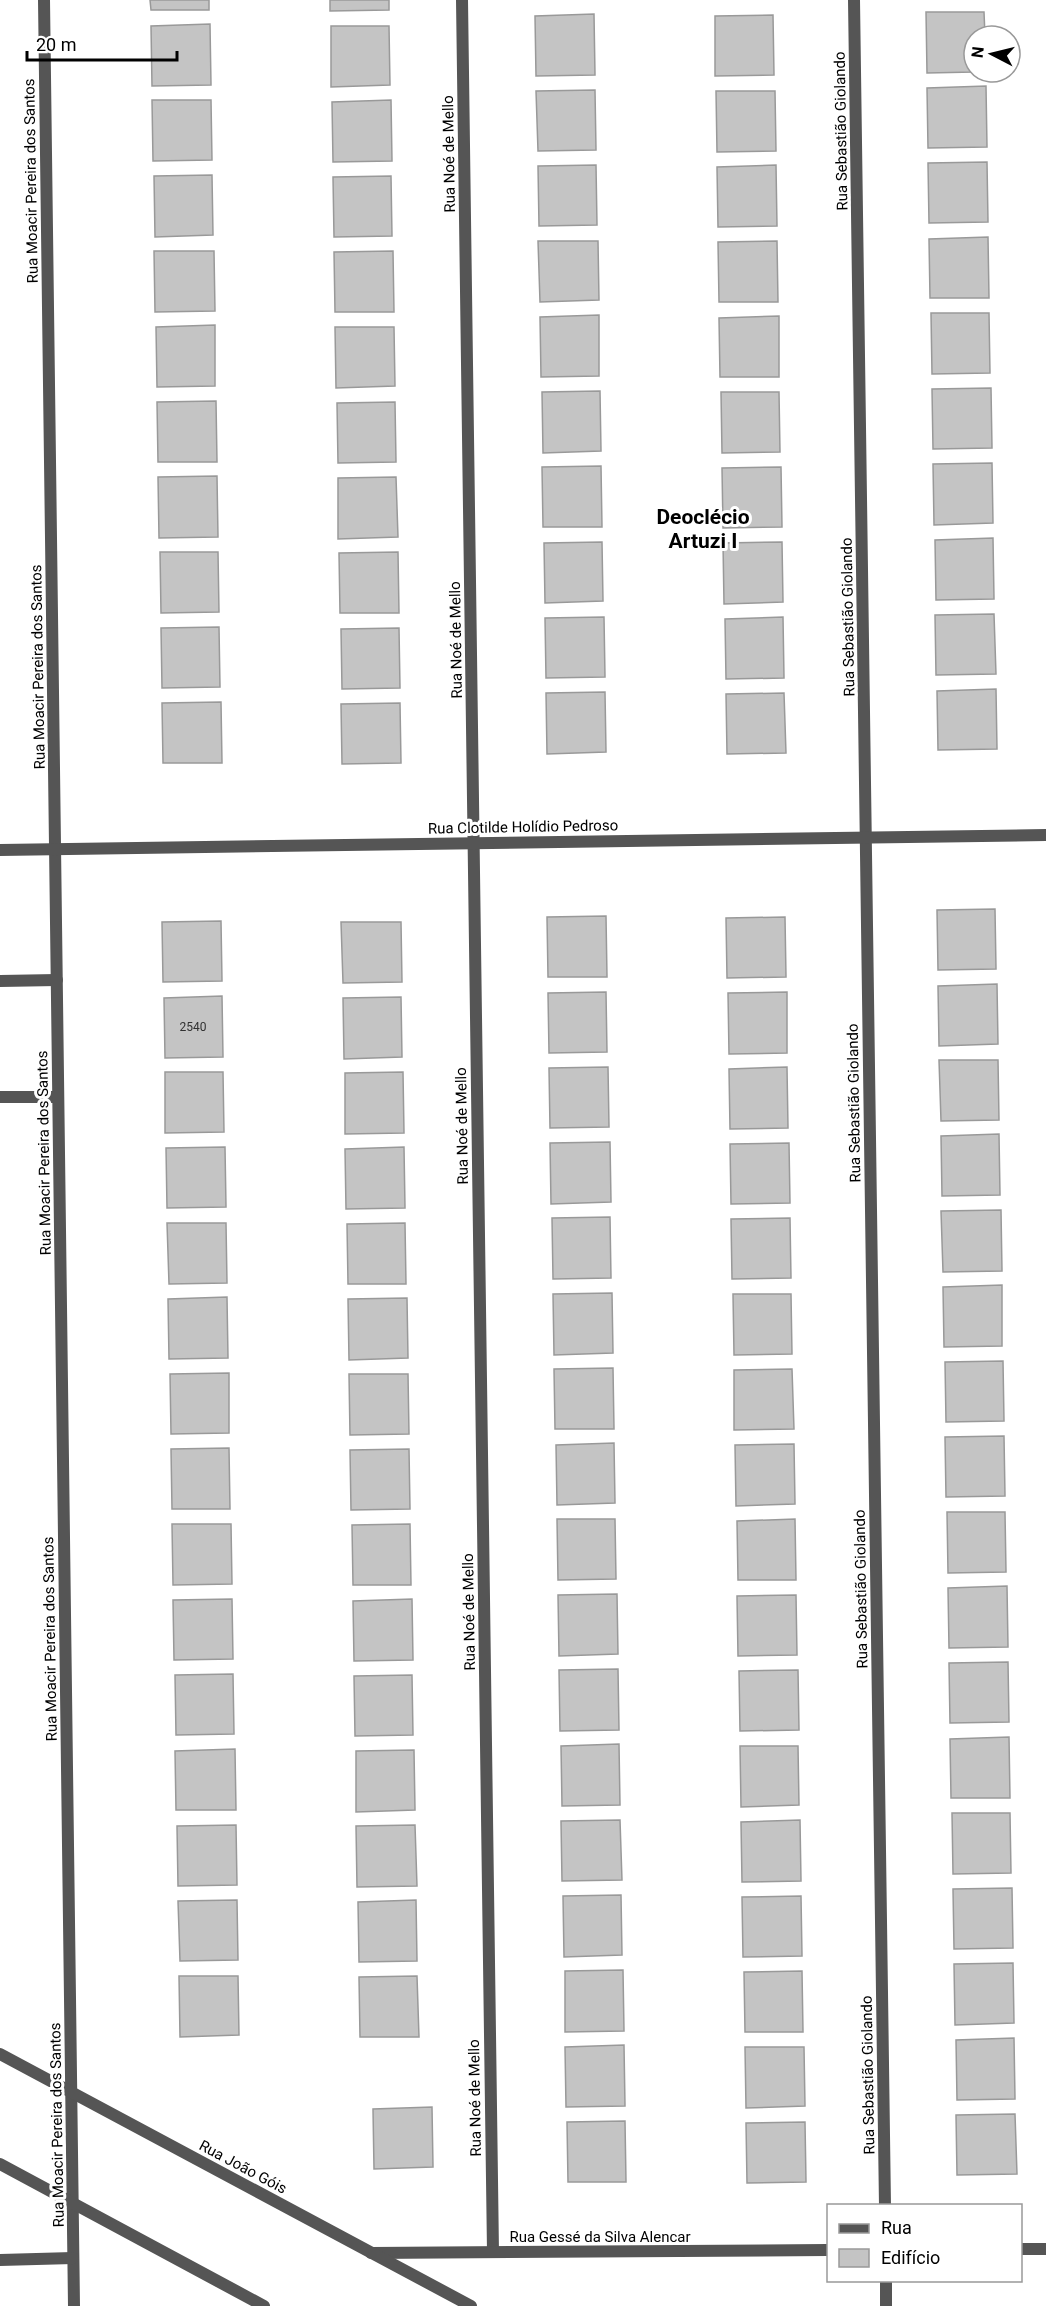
<svg xmlns="http://www.w3.org/2000/svg" width="1046" height="2306" font-family="Roboto,sans-serif">
<style>
.building{fill:#c4c4c4;stroke:#999;stroke-width:1.5}
.lines{fill:none;stroke-linecap:round;stroke-linejoin:round}
.service{stroke:#555;stroke-width:12}
.minor{stroke:#555;stroke-width:12}
.tertiary{stroke:#555;stroke-width:12}
.labels{text-anchor:middle;dominant-baseline:central;stroke-width:6;stroke-linejoin:round;paint-order:stroke}
.number-label{font-size:12px;fill:#313131}
.street-label{font-size:15px;fill:#000;stroke:#fff}
.district-label{font-size:21px;font-weight:bold;fill:#000;stroke:#fff}
</style>
<rect width="100%" height="100%" fill="#fff"/>
<g class="building">
<polygon points="150,0 209,0 209,10 151,10"/>
<polygon points="330,0 389,0 389,10 330,11"/>
<polygon points="926,12 984,12 985,36 974,36 974,72 927,73"/>
<polygon points="594,14 595,75 536,76 535,16"/>
<polygon points="773,15 774,75 715,76 715,16"/>
<polygon points="210,24 211,85 152,86 151,26"/>
<polygon points="331,26 389,26 390,85 331,87"/>
<polygon points="986,86 987,147 928,148 927,88"/>
<polygon points="595,90 596,150 538,151 536,91"/>
<polygon points="716,91 775,91 776,151 717,152"/>
<polygon points="152,100 211,100 212,160 153,161"/>
<polygon points="391,100 392,161 333,162 332,102"/>
<polygon points="987,162 988,222 929,223 928,163"/>
<polygon points="596,165 597,225 539,226 538,166"/>
<polygon points="776,165 777,226 718,227 717,167"/>
<polygon points="212,175 213,235 155,237 154,176"/>
<polygon points="391,176 392,236 334,237 333,177"/>
<polygon points="988,237 989,298 930,298 929,239"/>
<polygon points="538,241 598,241 599,300 540,302"/>
<polygon points="777,241 778,302 719,302 718,242"/>
<polygon points="154,251 214,251 215,311 155,312"/>
<polygon points="393,251 394,312 335,312 334,252"/>
<polygon points="931,313 989,313 990,373 932,374"/>
<polygon points="599,315 599,376 541,377 540,317"/>
<polygon points="779,316 779,377 720,377 719,318"/>
<polygon points="215,325 215,386 157,387 156,327"/>
<polygon points="335,327 394,327 395,386 336,388"/>
<polygon points="991,388 992,448 933,449 932,389"/>
<polygon points="600,391 601,451 543,453 542,392"/>
<polygon points="721,392 779,392 780,452 722,453"/>
<polygon points="216,401 217,462 158,462 157,402"/>
<polygon points="395,402 396,462 338,463 337,403"/>
<polygon points="992,463 993,523 934,525 933,464"/>
<polygon points="601,466 602,527 543,527 542,467"/>
<polygon points="781,467 782,527 723,528 722,468"/>
<polygon points="217,476 218,537 159,538 158,477"/>
<polygon points="396,477 398,537 338,539 338,478"/>
<polygon points="993,538 994,599 936,600 935,540"/>
<polygon points="602,542 603,601 545,603 544,543"/>
<polygon points="782,542 783,602 724,604 723,543"/>
<polygon points="160,552 218,552 219,612 161,613"/>
<polygon points="398,552 399,613 340,613 339,553"/>
<polygon points="994,614 996,674 936,675 935,615"/>
<polygon points="604,617 605,677 546,678 545,618"/>
<polygon points="783,617 784,678 726,679 725,619"/>
<polygon points="219,627 220,687 162,688 161,628"/>
<polygon points="399,628 400,688 342,689 341,629"/>
<polygon points="996,689 997,749 938,750 937,691"/>
<polygon points="605,692 606,752 547,754 546,693"/>
<polygon points="784,693 786,753 727,754 726,694"/>
<polygon points="221,702 222,763 163,763 162,703"/>
<polygon points="400,703 401,763 342,764 341,704"/>
<polygon points="995,909 996,969 938,970 937,910"/>
<polygon points="606,916 607,977 548,977 547,917"/>
<polygon points="785,917 786,977 727,978 726,918"/>
<polygon points="221,921 222,981 163,982 162,922"/>
<polygon points="341,922 401,922 402,982 343,983"/>
<polygon points="997,984 998,1044 939,1046 938,986"/>
<polygon points="606,992 607,1052 549,1053 548,993"/>
<polygon points="787,992 787,1053 729,1054 728,993"/>
<polygon points="222,996 223,1057 165,1058 164,998"/>
<polygon points="401,997 402,1057 344,1059 343,998"/>
<polygon points="939,1060 998,1060 999,1120 941,1121"/>
<polygon points="608,1067 609,1127 550,1128 549,1068"/>
<polygon points="787,1067 788,1128 730,1129 729,1069"/>
<polygon points="165,1072 223,1072 224,1132 165,1133"/>
<polygon points="403,1072 404,1133 345,1134 345,1073"/>
<polygon points="999,1134 1000,1195 942,1196 941,1136"/>
<polygon points="610,1142 611,1202 551,1204 550,1143"/>
<polygon points="789,1143 790,1203 731,1204 730,1144"/>
<polygon points="225,1147 226,1207 167,1208 166,1148"/>
<polygon points="404,1147 405,1208 346,1209 345,1149"/>
<polygon points="1001,1210 1002,1271 943,1272 941,1211"/>
<polygon points="610,1217 611,1278 553,1279 552,1218"/>
<polygon points="790,1218 791,1278 732,1279 731,1219"/>
<polygon points="167,1223 226,1223 227,1283 169,1284"/>
<polygon points="405,1223 406,1284 348,1284 347,1224"/>
<polygon points="1002,1285 1002,1346 944,1347 943,1287"/>
<polygon points="612,1293 613,1353 554,1355 553,1294"/>
<polygon points="733,1294 791,1294 792,1354 734,1355"/>
<polygon points="227,1297 228,1358 169,1359 168,1299"/>
<polygon points="407,1298 408,1358 349,1360 348,1299"/>
<polygon points="1003,1361 1004,1421 946,1422 945,1362"/>
<polygon points="613,1368 614,1429 555,1429 554,1369"/>
<polygon points="792,1369 794,1429 734,1430 734,1370"/>
<polygon points="229,1373 229,1433 171,1434 170,1374"/>
<polygon points="349,1374 408,1374 409,1434 350,1435"/>
<polygon points="1004,1436 1005,1496 946,1497 945,1437"/>
<polygon points="614,1443 615,1503 557,1505 556,1445"/>
<polygon points="794,1444 795,1504 736,1506 735,1445"/>
<polygon points="229,1448 230,1509 172,1509 171,1449"/>
<polygon points="409,1449 410,1509 351,1510 350,1450"/>
<polygon points="947,1512 1005,1512 1006,1572 948,1573"/>
<polygon points="557,1519 615,1519 616,1579 558,1580"/>
<polygon points="795,1519 796,1580 738,1580 737,1521"/>
<polygon points="172,1524 231,1524 232,1584 173,1585"/>
<polygon points="410,1524 411,1585 353,1585 352,1525"/>
<polygon points="1007,1586 1008,1647 949,1648 948,1588"/>
<polygon points="617,1594 618,1654 559,1656 558,1595"/>
<polygon points="796,1595 797,1655 738,1656 737,1596"/>
<polygon points="232,1599 233,1659 174,1660 173,1600"/>
<polygon points="412,1599 413,1660 354,1661 353,1601"/>
<polygon points="1008,1662 1009,1722 950,1723 949,1663"/>
<polygon points="618,1669 619,1730 560,1731 559,1670"/>
<polygon points="798,1670 799,1730 740,1731 739,1671"/>
<polygon points="233,1674 234,1734 176,1735 175,1675"/>
<polygon points="412,1675 413,1735 355,1736 354,1676"/>
<polygon points="1009,1737 1010,1798 951,1798 950,1739"/>
<polygon points="619,1744 620,1805 562,1806 561,1746"/>
<polygon points="740,1746 798,1746 799,1805 741,1807"/>
<polygon points="235,1749 236,1810 176,1810 175,1751"/>
<polygon points="414,1750 415,1810 356,1812 356,1751"/>
<polygon points="952,1813 1010,1813 1011,1873 953,1874"/>
<polygon points="620,1820 622,1880 562,1881 561,1821"/>
<polygon points="800,1820 801,1881 742,1882 741,1822"/>
<polygon points="236,1825 237,1885 178,1886 177,1826"/>
<polygon points="415,1825 417,1886 357,1887 356,1826"/>
<polygon points="1012,1888 1013,1948 954,1949 953,1889"/>
<polygon points="621,1895 622,1955 564,1957 563,1896"/>
<polygon points="801,1896 802,1956 743,1957 742,1897"/>
<polygon points="237,1900 238,1960 180,1961 178,1901"/>
<polygon points="416,1900 417,1961 359,1962 358,1902"/>
<polygon points="1013,1963 1014,2023 955,2025 954,1964"/>
<polygon points="623,1970 624,2031 565,2032 565,1971"/>
<polygon points="802,1971 803,2032 745,2032 744,1972"/>
<polygon points="179,1976 238,1976 239,2035 180,2037"/>
<polygon points="417,1976 419,2037 360,2037 359,1977"/>
<polygon points="1014,2038 1015,2099 957,2100 956,2040"/>
<polygon points="624,2045 625,2106 566,2107 565,2047"/>
<polygon points="745,2047 804,2047 805,2106 746,2108"/>
<polygon points="432,2107 433,2167 374,2169 373,2109"/>
<polygon points="1015,2114 1017,2174 957,2175 956,2115"/>
<polygon points="625,2121 626,2182 568,2182 567,2122"/>
<polygon points="805,2122 806,2182 747,2183 746,2123"/>
</g>
<g class="lines">
<g class="service">
<polyline points="0,981 57,980"/>
<polyline points="0,1097 58,1097"/>
</g>
<g class="minor">
<polyline points="44,0 74,2306"/>
<polyline points="462,0 493,2252"/>
<polyline points="854,0 885,2206"/>
<polyline points="0,850 1046,835"/>
<polyline points="1020,2249 1046,2249"/>
<polyline points="371,2253 828,2250"/>
<polyline points="0,2260 73,2258"/>
<polyline points="886,2280 886,2306"/>
</g>
<g class="tertiary">
<polyline points="0,2054 471,2306"/>
<polyline points="0,2164 264,2306"/>
</g>
</g>
<g class="labels">
<g class="number-label">
<text x="193" y="1027">2540</text>
</g>
<g class="street-label">
<text transform="translate(841 131) rotate(-91)">Rua Sebastião Giolando</text>
<text transform="translate(449 154) rotate(-91)">Rua Noé de Mello</text>
<text transform="translate(31 181) rotate(-91)">Rua Moacir Pereira dos Santos</text>
<text transform="translate(848 617) rotate(-91)">Rua Sebastião Giolando</text>
<text transform="translate(456 640) rotate(-91)">Rua Noé de Mello</text>
<text transform="translate(38 667) rotate(-91)">Rua Moacir Pereira dos Santos</text>
<text transform="translate(523 827) rotate(-1)">Rua Clotilde Holídio Pedroso</text>
<text transform="translate(854 1103) rotate(-91)">Rua Sebastião Giolando</text>
<text transform="translate(462 1126) rotate(-91)">Rua Noé de Mello</text>
<text transform="translate(44 1153) rotate(-91)">Rua Moacir Pereira dos Santos</text>
<text transform="translate(861 1589) rotate(-91)">Rua Sebastião Giolando</text>
<text transform="translate(469 1612) rotate(-91)">Rua Noé de Mello</text>
<text transform="translate(50 1639) rotate(-91)">Rua Moacir Pereira dos Santos</text>
<text transform="translate(868 2075) rotate(-91)">Rua Sebastião Giolando</text>
<text transform="translate(475 2098) rotate(-91)">Rua Noé de Mello</text>
<text transform="translate(57 2125) rotate(-91)">Rua Moacir Pereira dos Santos</text>
<text transform="translate(243 2167) rotate(28)">Rua João Góis</text>
<text x="600" y="2237">Rua Gessé da Silva Alencar</text>
</g>
<g class="district-label">
<text x="703" y="517">Deoclécio<tspan x="703" dy="24">Artuzi I</tspan></text>
</g>
</g>
<rect x="827" y="2204" width="195" height="78" fill="#ffffff" stroke="#999999" stroke-width="1.5"/>
<rect x="839" y="2224" width="30" height="9" fill="#555555" stroke="#999999" stroke-width="1.5"/>
<text x="881" y="2234" font-size="18" fill="#000000">Rua</text>
<rect x="839" y="2249" width="30" height="18" fill="#c4c4c4" stroke="#999999" stroke-width="1.5"/>
<text x="881" y="2264" font-size="18" fill="#000000">Edifício</text>
<g transform="translate(992 54) rotate(277)"><circle r="28" fill="#ffffff" stroke="#999999" stroke-width="1.5"/>
<path d="M0-4.5L10 22L0 15L-10 22Z" fill="#000000"/>
<text y="-9" font-size="16" font-weight="bold" text-anchor="middle" fill="#000000">N</text>
</g>
<path d="M27 51v9h150v-9" fill="none" stroke="#000000" stroke-width="3"/>
<text x="36" y="51" font-size="18" fill="#000000" stroke="#ffffff" stroke-width="4.5" paint-order="stroke">20 m</text>
</svg>
